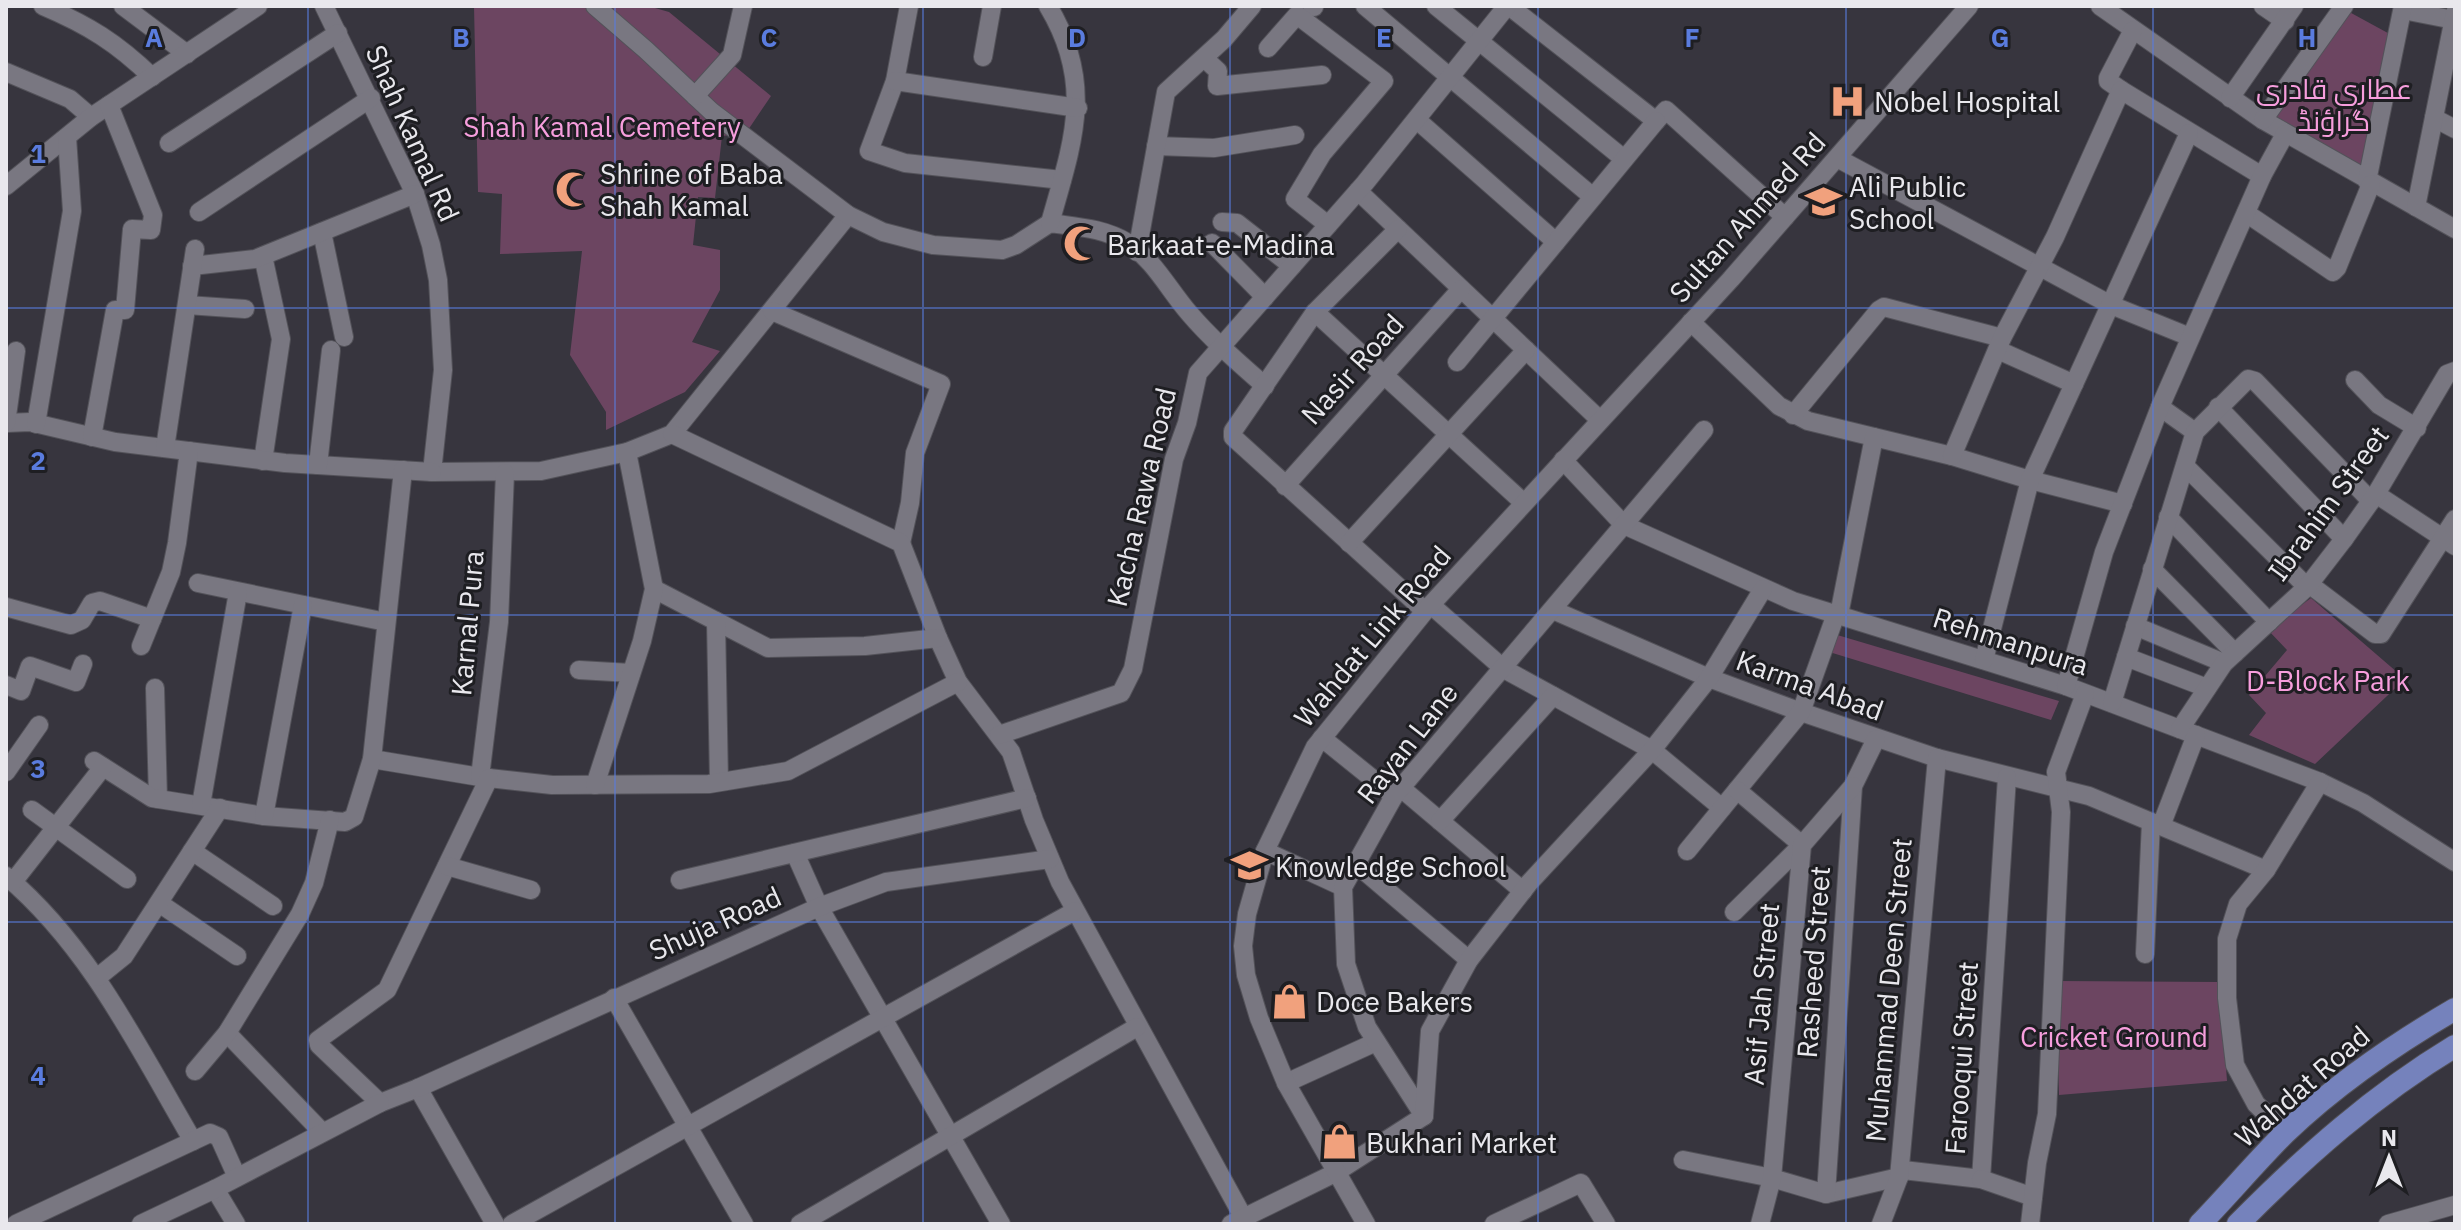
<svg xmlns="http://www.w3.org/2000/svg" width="2461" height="1230" font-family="'IBM Plex Sans',Cairo,sans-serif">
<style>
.green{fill:#6c4561}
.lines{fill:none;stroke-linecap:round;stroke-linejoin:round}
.minor-casing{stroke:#535259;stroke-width:20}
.major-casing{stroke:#535259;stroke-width:24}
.minor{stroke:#797781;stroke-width:18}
.major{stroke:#7582bc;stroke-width:22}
.grid{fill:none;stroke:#5a7cde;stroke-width:2;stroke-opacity:0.55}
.labels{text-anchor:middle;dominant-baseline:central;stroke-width:6;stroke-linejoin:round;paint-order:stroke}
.park-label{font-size:28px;fill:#f79edd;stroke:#1e1e22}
.poi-label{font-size:28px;fill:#e9e8ed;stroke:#1e1e22;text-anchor:start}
.street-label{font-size:28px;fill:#e9e8ed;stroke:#1e1e22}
.grid-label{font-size:26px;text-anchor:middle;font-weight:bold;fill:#5a7cde;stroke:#1e1e22;stroke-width:6;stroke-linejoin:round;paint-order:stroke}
</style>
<rect width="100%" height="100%" fill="#37353e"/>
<g class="green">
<polygon points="474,6 648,6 669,12 771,96 746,133 722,136 715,198 698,197 693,245 720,250 720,290 692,342 720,351 685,392 606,430 606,412 570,355 582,251 500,254 502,194 478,192"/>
<polygon points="2342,8 2397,38 2367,181 2263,120"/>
<polygon points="2311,598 2405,679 2315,764 2249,735 2266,713 2249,695 2287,650 2268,630"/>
<polygon points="1834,634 2059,701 2051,720 1826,651"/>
<polygon points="2057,981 2220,982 2227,1081 2059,1095"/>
</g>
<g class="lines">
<defs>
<g id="minor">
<path d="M43,6c45,19 74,37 109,71"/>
<polyline points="123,6 187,54"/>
<polyline points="324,6 415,194 431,245 438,280 443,370 432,472 541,471 627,452 672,434 848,215"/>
<path d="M595,6l51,44 66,62 136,103 35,17 50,13 69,5 14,-5 34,-22c27,4 54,5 78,20 26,17 41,47 61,70 23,27 50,50 76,73"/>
<polyline points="909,6 895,81 869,151 905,163 1062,180"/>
<path d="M1048,6c47,78 25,136 2,217"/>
<polyline points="1312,6 1314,7"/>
<polyline points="1365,6 1593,197"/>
<polyline points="1436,6 1624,159"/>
<polyline points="1509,6 1656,121 1666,110 1785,217"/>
<polyline points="2100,6 2263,120 2455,229"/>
<polyline points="2263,6 2285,21"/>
<polyline points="2403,10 2454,20"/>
<polyline points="1268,48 1297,15 1384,81 1322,154 1295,199 1328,225"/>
<polyline points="983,57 992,6"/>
<polyline points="1204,58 1218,71 1217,86 1322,75"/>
<polyline points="6,72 70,99 91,117"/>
<polyline points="895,81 1078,108"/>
<polyline points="2121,90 2108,81 2108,78 2133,30"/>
<polyline points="695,96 732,55 743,6"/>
<polyline points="2230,98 2294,6"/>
<polyline points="2434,118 2455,129"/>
<polyline points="1417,120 1556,242"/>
<polyline points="2263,120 2344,6"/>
<polyline points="169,143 338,33"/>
<polyline points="1156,146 1214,148 1295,135"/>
<polyline points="1837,158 2111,305 2190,337"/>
<polyline points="2367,181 2403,6"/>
<polyline points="6,186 91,117 258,6"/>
<polyline points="1358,191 1600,420"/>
<polyline points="2416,207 2455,13"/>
<polyline points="199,212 371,98"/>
<polyline points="2246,213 2333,272 2337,268 2371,184"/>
<polyline points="1222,222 1237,223 1292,266"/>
<polyline points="1398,229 1315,312 1233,431 1233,437 1425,611"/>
<polyline points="322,232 344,337"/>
<polyline points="1212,243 1265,297"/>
<polyline points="1137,252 1166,92 1224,39 1252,6"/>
<polyline points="263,256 281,339 263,461"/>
<polyline points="192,266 255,259 415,194"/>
<polyline points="187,305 245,309"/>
<polyline points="772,311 941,384 915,453 910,503 901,543"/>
<polyline points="1315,312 1524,503"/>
<polyline points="1691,322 1779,406 1808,421 1952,456 2030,480 2123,504"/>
<polyline points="1998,350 2074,384"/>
<polyline points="1457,362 1656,121"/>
<polyline points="2355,380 2379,405 2417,428"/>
<polyline points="2160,407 2195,432"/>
<polyline points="2218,407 2344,539"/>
<polyline points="1793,415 1879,310 1884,307 2002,338"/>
<polyline points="6,423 30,422 115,442 285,463 432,472"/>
<polyline points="6,423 16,351"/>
<polyline points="36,424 72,211 67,137"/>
<polyline points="672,434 901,543 938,638 958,682 1011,752 1034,820 1060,882 1247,1224"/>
<polyline points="92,437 115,310 125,310 132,229 151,230 153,215 109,105"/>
<polyline points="165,448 195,249"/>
<polyline points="1952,456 2002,338 2055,237 2121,90 2262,176"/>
<polyline points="1563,460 1624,525 1793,601 2066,686 2320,782 2363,803 2455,862"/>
<polyline points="318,465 331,350"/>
<polyline points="2185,466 2307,587"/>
<polyline points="1285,486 1461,289"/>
<polyline points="2376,494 2455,546"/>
<polyline points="2168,517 2269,622"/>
<polyline points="1349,543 1526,350"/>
<polyline points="2152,569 2235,653"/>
<polyline points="198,583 386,622"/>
<polyline points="2309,584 2375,634 2381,634 2455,519"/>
<polyline points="654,589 768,648 865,646 938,638"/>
<polyline points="1431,605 1504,669 1652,750 1722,808"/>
<polyline points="6,607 71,625 82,620 92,603 100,601 152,619"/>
<polyline points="1553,610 1709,678 1801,712 1937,758 2089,796 2266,870"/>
<polyline points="1839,615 1874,437"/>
<polyline points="716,621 719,782"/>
<polyline points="2135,626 2224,663"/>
<polyline points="141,646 171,572 177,543 189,451"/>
<polyline points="2126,657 2207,688"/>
<polyline points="1984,660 2030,480 2189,133"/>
<polyline points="579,670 631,673"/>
<polyline points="6,685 21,691 30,666 76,682 83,664"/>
<polyline points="2066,686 2104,552 2160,407 2262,176 2285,134"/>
<polyline points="155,688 158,799"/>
<polyline points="2112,703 2195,432 2248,379 2255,381 2371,501"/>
<polyline points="2180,729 2224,663 2307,587 2344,539 2376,494 2447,374 2455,371"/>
<polyline points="999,735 1121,693 1133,669 1174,459 1187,423 1198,373 1365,183 1507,6"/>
<polyline points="1322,738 1394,796"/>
<polyline points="372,759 480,777 552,785 709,784 788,771 958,682"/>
<polyline points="94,761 152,798 264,816 345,822 354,817 372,759 403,470"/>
<polyline points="6,772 39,725"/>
<polyline points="480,777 499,622 505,473"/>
<polyline points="489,778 387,990 318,1040 319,1045 380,1103 418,1088 495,1224"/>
<polyline points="595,785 642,641 654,589 627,452"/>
<polyline points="1401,788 1523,891"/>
<polyline points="201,805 238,592"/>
<polyline points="32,810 127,879"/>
<polyline points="264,816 303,605"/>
<polyline points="1440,821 1553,696"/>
<polyline points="2161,826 2196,735"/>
<polyline points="192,851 273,906"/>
<polyline points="1265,851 1343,887"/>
<polyline points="1687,851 1801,712 1836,614"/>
<polyline points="795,853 819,907 1001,1224"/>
<polyline points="1356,864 1469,960"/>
<polyline points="447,866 531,890"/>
<path d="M6,876c84,71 132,171 187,265"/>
<polyline points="680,880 1027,798"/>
<polyline points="13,882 103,767"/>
<polyline points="159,903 237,956"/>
<polyline points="1734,912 1802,845 1737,790"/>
<polyline points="2145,954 2151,822"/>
<polyline points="98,977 124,956 220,808"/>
<polyline points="614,998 744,1224"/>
<polyline points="227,1033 322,1132"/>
<polyline points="195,1071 227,1033 300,914 314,883 330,820"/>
<polyline points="1286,1083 1376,1042"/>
<polyline points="418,1088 819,907 886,882 1050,859"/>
<polyline points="1424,1116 1367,1027 1346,964 1343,887 1394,796 1704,430"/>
<polyline points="2286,1133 2256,1104 2235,1065 2227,998 2227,939 2238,904 2266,870 2320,782"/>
<polyline points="1683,1160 1772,1178 1826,1194 1899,1177 1903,1170 1981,1179 2007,777"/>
<polyline points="1981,1179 2033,1197"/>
<polyline points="215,1189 236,1224"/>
<polyline points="1826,1194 1853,786 1876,739"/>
<polyline points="16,1224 210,1133 219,1137 237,1177"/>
<polyline points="141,1224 215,1189 380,1103"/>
<polyline points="512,1224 1075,911"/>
<polyline points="800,1224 1137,1027"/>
<polyline points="1231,1224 1335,1173 1424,1116 1430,1031 1469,960 1529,883 1652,750 1709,678 1763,589"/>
<polyline points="1366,1224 1286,1083 1259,1018 1246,975 1243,946 1247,914 1265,851 1315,747 1425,611 1731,279 1969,6"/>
<polyline points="1494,1224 1581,1183 1606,1224"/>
<polyline points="1760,1224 1772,1178 1802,845 1853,786"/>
<polyline points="1881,1224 1899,1177 1937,758"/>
<polyline points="2030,1224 2037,1163 2047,1114 2061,812 2056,772 2085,694"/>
<polyline points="2388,1224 2455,1205"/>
</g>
<g id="major">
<path d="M2200,1224c29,-30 56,-62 85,-91 51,-49 110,-89 170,-124"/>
<path d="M2238,1224c67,-68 136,-129 217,-178"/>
</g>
</defs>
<use href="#minor" class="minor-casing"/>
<use href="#major" class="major-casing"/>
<use href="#minor" class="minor"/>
<use href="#major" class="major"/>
</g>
<path class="grid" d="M308,6v1218M615,6v1218M923,6v1218M1230,6v1218M1538,6v1218M1846,6v1218M2153,6v1218M6,308h2449M6,615h2449M6,922h2449"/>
<defs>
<symbol id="hospital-bare" viewBox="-9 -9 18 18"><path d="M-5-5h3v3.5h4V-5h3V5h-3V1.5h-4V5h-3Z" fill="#f1a17d" stroke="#1e1e22" stroke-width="2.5" paint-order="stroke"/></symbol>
<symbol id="mosque-bare" viewBox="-9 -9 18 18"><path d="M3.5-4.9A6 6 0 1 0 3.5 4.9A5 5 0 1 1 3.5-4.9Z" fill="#f1a17d" stroke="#1e1e22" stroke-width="2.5" paint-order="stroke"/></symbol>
<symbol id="school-bare" viewBox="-9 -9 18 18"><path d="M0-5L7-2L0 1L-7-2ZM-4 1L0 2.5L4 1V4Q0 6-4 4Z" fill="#f1a17d" stroke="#1e1e22" stroke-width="2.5" paint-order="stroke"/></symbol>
<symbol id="shop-bare" viewBox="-9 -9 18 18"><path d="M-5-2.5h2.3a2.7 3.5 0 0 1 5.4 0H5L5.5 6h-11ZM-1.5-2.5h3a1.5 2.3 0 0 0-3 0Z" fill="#f1a17d" stroke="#1e1e22" stroke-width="2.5" paint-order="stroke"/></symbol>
</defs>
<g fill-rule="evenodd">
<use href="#hospital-bare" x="1822" y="76" width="51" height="51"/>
<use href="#mosque-bare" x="548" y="164" width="51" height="51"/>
<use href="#school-bare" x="1798" y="176" width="51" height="51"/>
<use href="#mosque-bare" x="1056" y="218" width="51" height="51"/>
<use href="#school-bare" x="1224" y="840" width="51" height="51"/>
<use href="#shop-bare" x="1264" y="976" width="51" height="51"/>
<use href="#shop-bare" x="1314" y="1116" width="51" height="51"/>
</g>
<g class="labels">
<g class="park-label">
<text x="2334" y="88">عطاری قادری<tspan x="2334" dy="32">گراؤنڈ</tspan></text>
<text x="602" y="126">Shah Kamal Cemetery</text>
<text x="2328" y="680">D-Block Park</text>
<text x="2114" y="1036">Cricket Ground</text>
</g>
<g class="poi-label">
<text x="1874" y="101">Nobel Hospital</text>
<text x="600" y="173">Shrine of Baba<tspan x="600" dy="32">Shah Kamal</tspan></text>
<text x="1849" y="186">Ali Public<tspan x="1849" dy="32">School</tspan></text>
<text x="1107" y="244">Barkaat-e-Madina</text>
<text x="1275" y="866">Knowledge School</text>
<text x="1316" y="1001">Doce Bakers</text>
<text x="1366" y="1142">Bukhari Market</text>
</g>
<g class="street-label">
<text transform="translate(413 133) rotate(66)">Shah Kamal Rd</text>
<text transform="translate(1747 217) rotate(-48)">Sultan Ahmed Rd</text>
<text transform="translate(1352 369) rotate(-48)">Nasir Road</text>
<text transform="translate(1141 497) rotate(-77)">Kacha Rawa Road</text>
<text transform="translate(2328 503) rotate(-54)">Ibrahim Street</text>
<text transform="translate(467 623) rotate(-85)">Karnal Pura</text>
<text transform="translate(1372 636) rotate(-50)">Wahdat Link Road</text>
<text transform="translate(2011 641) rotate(18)">Rehmanpura</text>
<text transform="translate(1810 685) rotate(20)">Karma Abad</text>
<text transform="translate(1407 743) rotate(-52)">Rayan Lane</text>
<text transform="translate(715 923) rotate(-24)">Shuja Road</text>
<text transform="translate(1813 962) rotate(-86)">Rasheed Street</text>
<text transform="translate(1888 990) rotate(-85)">Muhammad Deen Street</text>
<text transform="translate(1761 994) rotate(-85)">Asif Jah Street</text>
<text transform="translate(1961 1058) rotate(-86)">Farooqui Street</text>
<text transform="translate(2302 1086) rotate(-41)">Wahdat Road</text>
</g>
</g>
<g class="grid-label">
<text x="154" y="47">A</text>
<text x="461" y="47">B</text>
<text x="769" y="47">C</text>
<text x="1077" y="47">D</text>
<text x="1384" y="47">E</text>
<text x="1692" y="47">F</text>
<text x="2000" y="47">G</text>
<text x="2307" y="47">H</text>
<text x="38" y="163">1</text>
<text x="38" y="470">2</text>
<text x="38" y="778">3</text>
<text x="38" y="1085">4</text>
</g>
<rect width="2461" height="1230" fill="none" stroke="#e9e8ed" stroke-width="16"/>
<g transform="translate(2389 1158)" stroke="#1e1e22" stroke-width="6" paint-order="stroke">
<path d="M0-6L14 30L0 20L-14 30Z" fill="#e9e8ed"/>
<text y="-12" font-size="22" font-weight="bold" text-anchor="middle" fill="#e9e8ed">N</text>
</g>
</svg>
